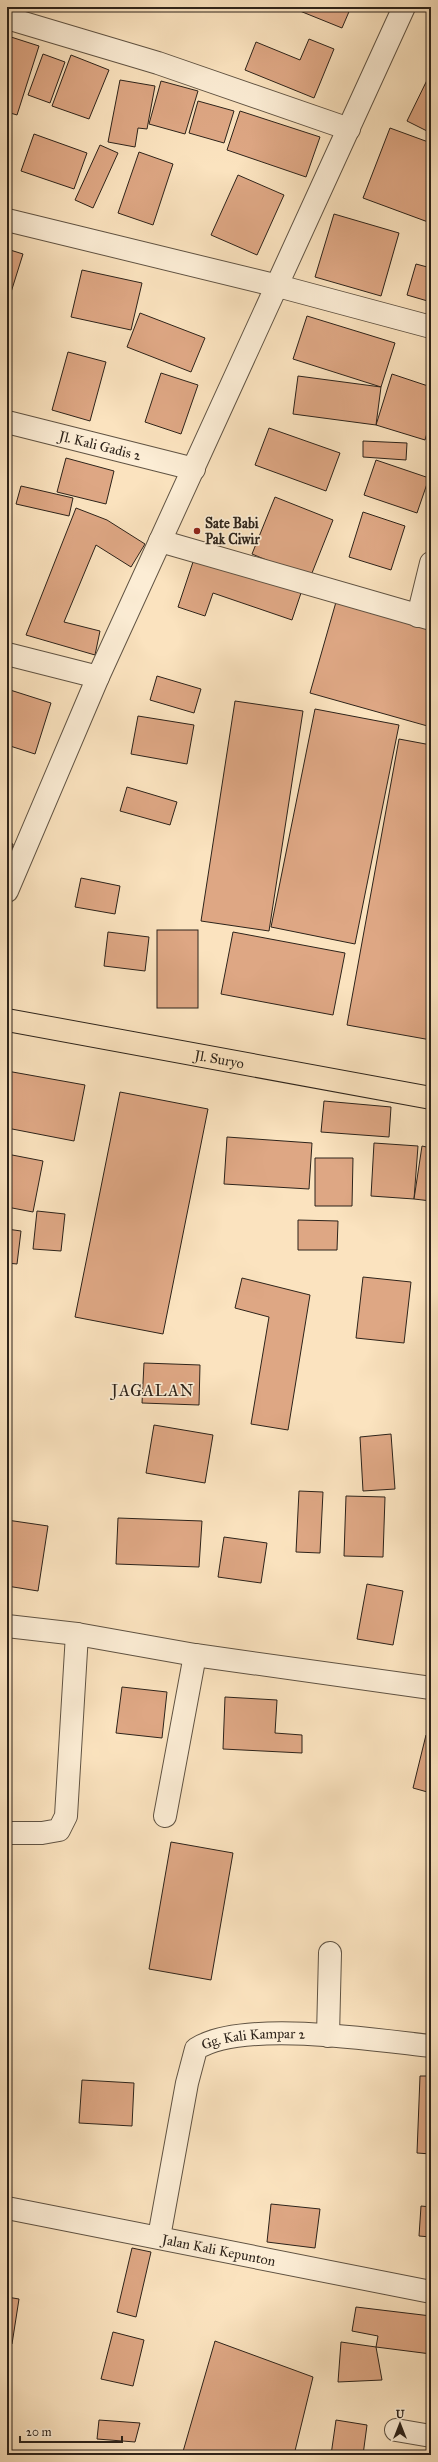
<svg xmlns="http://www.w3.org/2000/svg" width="438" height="2462" font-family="'IM FELL Great Primer',serif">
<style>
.building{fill:#dea784;stroke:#2d231a}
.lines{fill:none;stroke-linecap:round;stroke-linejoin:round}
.minor-casing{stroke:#605343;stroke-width:24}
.major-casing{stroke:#2d231a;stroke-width:24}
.minor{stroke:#fcedd5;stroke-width:22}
.major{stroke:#fbe3bf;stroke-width:22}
.poi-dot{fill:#8f2418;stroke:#fcedd5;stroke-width:1.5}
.labels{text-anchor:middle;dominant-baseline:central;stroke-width:3.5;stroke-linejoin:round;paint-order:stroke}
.street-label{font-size:14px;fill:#2d231a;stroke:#fcedd5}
.poi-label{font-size:14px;font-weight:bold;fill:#2d231a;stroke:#fcedd5;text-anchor:start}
.quarter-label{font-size:16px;letter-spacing:1px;fill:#2d231a;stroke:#fcedd5}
</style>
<rect width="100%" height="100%" fill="#fbe3bf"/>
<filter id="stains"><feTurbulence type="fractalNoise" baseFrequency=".005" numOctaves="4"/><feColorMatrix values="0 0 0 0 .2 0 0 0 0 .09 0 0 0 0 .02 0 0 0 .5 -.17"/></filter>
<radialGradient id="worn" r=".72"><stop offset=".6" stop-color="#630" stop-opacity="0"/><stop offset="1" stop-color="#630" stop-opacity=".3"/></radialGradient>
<g class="building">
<polygon points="290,7 351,7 342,28"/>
<polygon points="11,37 39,46 17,115 7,112 7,49"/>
<polygon points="309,39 334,49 314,98 245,70 256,42 300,60"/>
<polygon points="43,54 65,62 50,103 28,95"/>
<polygon points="71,55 109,70 89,119 52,106"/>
<polygon points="431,72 431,133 407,121"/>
<polygon points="120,80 155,86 147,129 138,128 135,147 108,142"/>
<polygon points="161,81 198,91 185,134 149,124"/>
<polygon points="198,101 234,111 224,143 189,133"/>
<polygon points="240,111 320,137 306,177 227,150"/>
<polygon points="390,128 431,143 431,214 428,222 363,198"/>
<polygon points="34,134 87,153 74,189 21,171"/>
<polygon points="100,145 118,153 93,208 75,200"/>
<polygon points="139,152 173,164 153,225 118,213"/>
<polygon points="238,175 284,195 257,255 211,235"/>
<polygon points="334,214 399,233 381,296 315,277"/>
<polygon points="7,249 23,254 7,305"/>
<polygon points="416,264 431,268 431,302 407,295"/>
<polygon points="82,270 142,283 131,330 71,317"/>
<polygon points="140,313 205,338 191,372 127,347"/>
<polygon points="307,316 395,343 381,387 293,359"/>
<polygon points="68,352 106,362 90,421 52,410"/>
<polygon points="161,373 198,385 181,434 145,422"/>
<polygon points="392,374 431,387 431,419 425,440 376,425"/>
<polygon points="298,376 381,387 376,425 293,414"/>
<polygon points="269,428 340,453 326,491 255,465"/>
<polygon points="363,441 407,443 406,460 363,457"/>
<polygon points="66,458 114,471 106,504 57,492"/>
<polygon points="376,460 429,478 417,513 364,495"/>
<polygon points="21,486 73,498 69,516 16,504"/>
<polygon points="275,497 333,520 310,578 252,554"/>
<polygon points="76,508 107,520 145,544 131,567 96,545 64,622 100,631 95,655 26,635"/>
<polygon points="363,512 405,526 391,570 349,557"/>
<polygon points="194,559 301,593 292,620 213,593 205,616 178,607"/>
<polygon points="336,602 431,628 431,727 310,693"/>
<polygon points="157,676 201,689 194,713 150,700"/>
<polygon points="7,689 51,703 35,754 7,745"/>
<polygon points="235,701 303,711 269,931 201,921"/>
<polygon points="315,709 399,725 355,944 271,927"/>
<polygon points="138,716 194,725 187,764 131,754"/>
<polygon points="399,739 431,745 431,1040 347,1025"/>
<polygon points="127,787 177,802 170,825 120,811"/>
<polygon points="7,843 13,844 10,866 7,866"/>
<polygon points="81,878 120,886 115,914 75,907"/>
<rect x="157" y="930" width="41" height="78"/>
<polygon points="108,932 149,937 145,971 104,966"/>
<polygon points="233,932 345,953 333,1015 221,994"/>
<polygon points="7,1071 85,1085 74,1141 7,1128"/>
<polygon points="120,1092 208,1109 163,1334 75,1317"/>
<polygon points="324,1101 391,1107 389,1137 321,1132"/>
<polygon points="227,1137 312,1143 309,1189 224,1184"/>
<polygon points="374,1143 418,1146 414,1199 371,1196"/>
<polygon points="422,1146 431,1148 431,1201 414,1199"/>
<polygon points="7,1154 43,1161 33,1212 7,1207"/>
<polygon points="315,1158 353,1158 352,1206 315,1206"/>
<polygon points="37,1211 65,1214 61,1251 33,1249"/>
<polygon points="298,1220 338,1221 337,1250 298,1250"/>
<polygon points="7,1229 21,1231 17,1264 7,1263"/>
<polygon points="363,1277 411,1282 404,1343 356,1338"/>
<polygon points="242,1278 310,1295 288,1430 251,1424 269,1317 235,1308"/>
<polygon points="144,1363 200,1365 199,1405 142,1403"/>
<polygon points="154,1425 213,1435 205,1483 146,1473"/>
<polygon points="391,1434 395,1489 363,1491 360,1437"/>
<polygon points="299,1491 323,1492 320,1553 296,1552"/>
<polygon points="346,1496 385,1497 383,1557 344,1556"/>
<polygon points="118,1518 202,1521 199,1567 116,1564"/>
<polygon points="7,1520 48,1526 38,1591 7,1586"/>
<polygon points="224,1537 267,1543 261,1583 218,1577"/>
<polygon points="367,1584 403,1591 393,1645 357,1639"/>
<polygon points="122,1687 167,1692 162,1738 116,1733"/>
<polygon points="225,1697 277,1700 275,1733 302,1735 302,1753 223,1749"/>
<polygon points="426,1735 431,1736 431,1793 413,1788"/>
<polygon points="171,1842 233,1853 211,1980 149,1969"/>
<polygon points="420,2076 431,2076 431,2154 417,2153"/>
<polygon points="82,2080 134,2083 132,2126 79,2123"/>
<polygon points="271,2204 320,2209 315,2248 267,2242"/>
<polygon points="421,2206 431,2207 431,2237 419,2236"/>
<polygon points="132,2248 151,2252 136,2317 117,2312"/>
<polygon points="7,2297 19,2299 12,2344 7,2343"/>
<polygon points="356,2307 431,2316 431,2354 376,2347 378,2336 352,2331"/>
<polygon points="113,2332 144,2340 133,2386 101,2379"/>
<polygon points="215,2341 313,2377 294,2455 182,2455"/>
<polygon points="341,2342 376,2347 382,2380 338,2382"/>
<polygon points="99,2420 140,2423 135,2442 97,2439"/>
<polygon points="336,2420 367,2425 363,2455 331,2455"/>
</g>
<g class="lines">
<defs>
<g id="minor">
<polyline points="7,18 158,63 349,129"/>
<polyline points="7,220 278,286 431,327"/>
<path id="s1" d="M7,422l187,47"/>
<polyline points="160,541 431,619"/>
<polyline points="418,616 431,563"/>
<polyline points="7,654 98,677"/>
<polyline points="7,891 98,677 404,7"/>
<polyline points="7,1626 77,1634 195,1655 431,1688"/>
<polyline points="165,1816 195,1655"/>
<polyline points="7,1833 42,1833 59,1830 66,1816 77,1634"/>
<polyline points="328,2036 330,1953"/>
<path id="s2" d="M7,2208l424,84"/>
<path id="s3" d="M159,2237l28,-154 9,-34c46,-30 180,-9 235,-3"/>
<polyline points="396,2430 431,2436"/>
</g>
<g id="major">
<path id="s4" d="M7,1020l424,78"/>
</g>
</defs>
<use href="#minor" class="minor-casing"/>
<use href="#major" class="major-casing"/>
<use href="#minor" class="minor"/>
<use href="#major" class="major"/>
</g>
<circle class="poi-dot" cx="197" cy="531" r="4"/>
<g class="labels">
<g class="street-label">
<text stroke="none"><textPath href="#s1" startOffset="96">Jl. Kali Gadis 2</textPath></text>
<text stroke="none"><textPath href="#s4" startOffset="216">Jl. Suryo</textPath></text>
<text stroke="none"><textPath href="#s3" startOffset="251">Gg. Kali Kampar 2</textPath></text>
<text stroke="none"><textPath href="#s2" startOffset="216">Jalan Kali Kepunton</textPath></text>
</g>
<g class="poi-label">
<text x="205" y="523">Sate Babi<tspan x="205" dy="16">Pak Ciwir</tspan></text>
</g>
<g class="quarter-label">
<text x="153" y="1390">JAGALAN</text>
</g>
</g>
<rect width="438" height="2462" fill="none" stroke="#fbe3bf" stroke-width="24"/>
<rect x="8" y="8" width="422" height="2446" fill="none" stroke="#2d231a" stroke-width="2"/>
<rect x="12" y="12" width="414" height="2438" fill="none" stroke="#2d231a"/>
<g transform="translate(400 2424)" stroke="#fcedd5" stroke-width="3" paint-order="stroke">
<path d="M0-3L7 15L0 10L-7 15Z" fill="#2d231a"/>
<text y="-6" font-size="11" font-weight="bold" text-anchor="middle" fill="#2d231a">U</text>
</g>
<path d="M20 2436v6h102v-6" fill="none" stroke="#2d231a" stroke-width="2"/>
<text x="26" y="2436" font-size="12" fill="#2d231a" stroke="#fcedd5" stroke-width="3" paint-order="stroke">20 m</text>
<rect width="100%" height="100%" filter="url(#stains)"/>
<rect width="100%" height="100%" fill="url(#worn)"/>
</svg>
